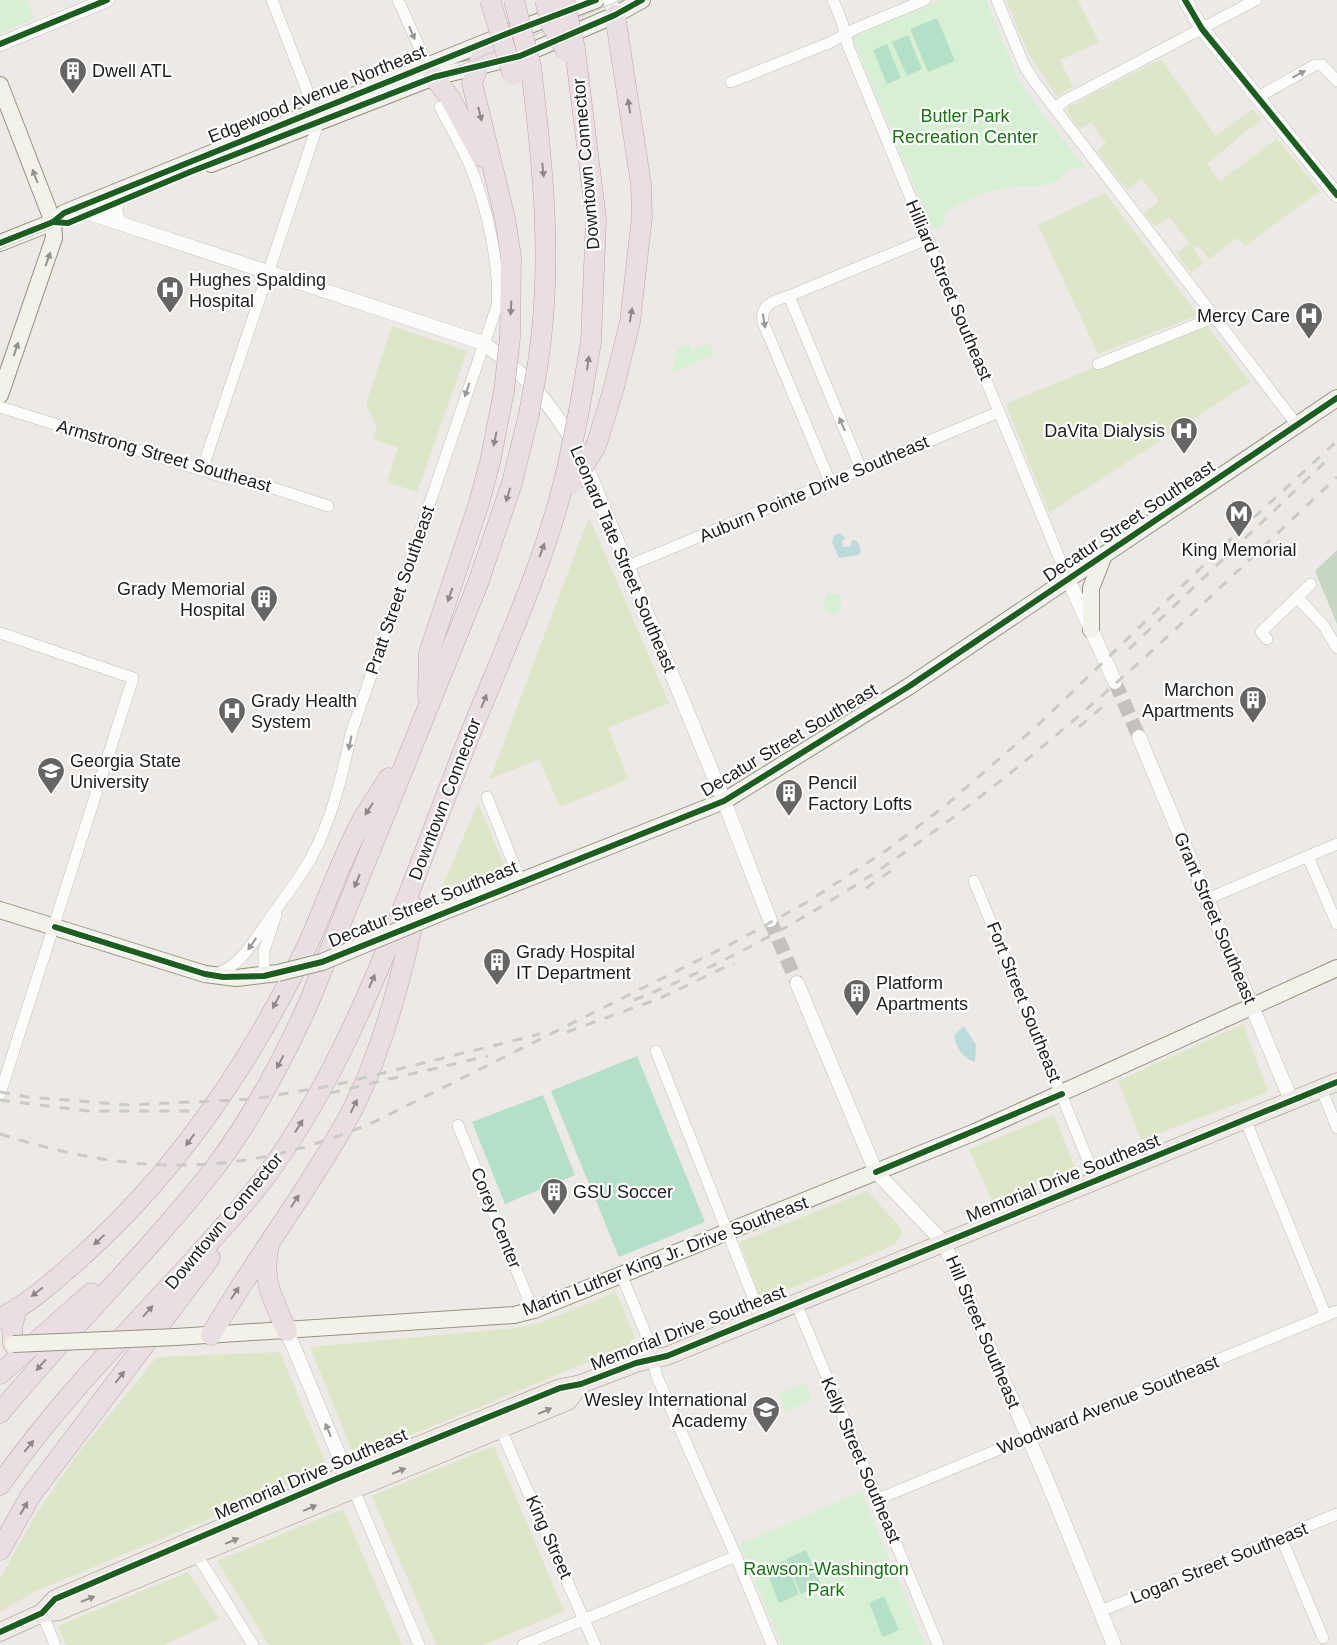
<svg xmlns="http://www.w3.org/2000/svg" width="1337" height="1645" font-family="Helvetica,sans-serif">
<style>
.grass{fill:#dde7c7}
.cemetery{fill:#c6d6c3}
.park{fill:#d7f0d3}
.pitch{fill:#b4e0c7}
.water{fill:#bcdbdd}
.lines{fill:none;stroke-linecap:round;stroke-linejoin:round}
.tertiary-tunnel{stroke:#c3c0be;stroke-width:14;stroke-dasharray:14 7;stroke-linecap:butt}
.minor-casing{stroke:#c2c0bf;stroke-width:12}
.tertiary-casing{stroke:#c2c0bf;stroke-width:15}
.secondary-casing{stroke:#95937f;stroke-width:18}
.primary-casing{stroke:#a19385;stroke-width:19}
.motorway-casing{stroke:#bf9fac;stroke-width:21}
.minor{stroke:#fcfcfb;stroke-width:11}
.tertiary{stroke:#fcfcfb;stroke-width:14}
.secondary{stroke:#f3f2ea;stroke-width:16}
.primary{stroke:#efe9e4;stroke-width:18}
.motorway{stroke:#e9dfe2;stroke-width:20}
.tram{stroke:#cacac9;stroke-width:1}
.rail{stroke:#cacac9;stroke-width:3;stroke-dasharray:10 10;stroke-linecap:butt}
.secondary-bridge-casing{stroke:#95937f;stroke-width:18;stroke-linecap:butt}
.motorway-bridge-casing{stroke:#bf9fac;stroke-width:21;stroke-linecap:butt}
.secondary-bridge{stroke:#f3f2ea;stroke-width:16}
.motorway-bridge{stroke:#e9dfe2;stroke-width:20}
.cycleway-casing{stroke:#fff;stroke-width:9}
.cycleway{stroke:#1b5e20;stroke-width:6}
.oneway{fill:#989898}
.oneway2{fill:#8e888a}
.oneway3{fill:#93938e}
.oneway4{fill:#918e8b}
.labels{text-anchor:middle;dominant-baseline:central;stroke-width:4.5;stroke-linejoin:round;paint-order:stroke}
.poi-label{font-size:18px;fill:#1e1e1e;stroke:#fff;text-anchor:start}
.street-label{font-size:18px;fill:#1e1e1e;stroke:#fff}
.park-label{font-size:18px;fill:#177512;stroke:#fff}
</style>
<rect width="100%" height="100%" fill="#ece9e6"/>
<g class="grass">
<polygon points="1006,0 1078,0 1099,42 1060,60 1073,87 1056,96 1027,50"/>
<polygon points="1161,59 1216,136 1252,109 1261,119 1207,164 1220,181 1277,139 1320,191 1245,246 1237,238 1209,259 1199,247 1195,246 1194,250 1203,264 1191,273 1176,253 1190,243 1169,217 1156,227 1144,213 1159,201 1142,179 1127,190 1097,151 1106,143 1091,122 1080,129 1067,111 1068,107"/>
<polygon points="1105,193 1198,315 1098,354 1038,225"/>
<polygon points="1204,322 1250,382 1049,513 1006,404"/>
<polygon points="392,326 467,351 417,492 387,482 398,448 373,439 377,428 366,404"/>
<polygon points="589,517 669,703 608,728 628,779 560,807 539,759 490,779"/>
<polygon points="478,803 506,870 439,895"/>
<polygon points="1243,1024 1268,1092 1141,1140 1118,1081"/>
<polygon points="1054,1115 1075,1168 992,1201 969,1149"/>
<polygon points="867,1191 900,1227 902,1234 894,1245 761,1301 740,1242"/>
<polygon points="616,1292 635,1338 630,1341 629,1345 355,1458 310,1347 516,1328 539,1323"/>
<polygon points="280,1352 328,1469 34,1592 0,1612 0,1578 37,1513 76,1456 157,1357"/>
<polygon points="494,1446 564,1611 483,1645 436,1645 372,1496"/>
<polygon points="343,1509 402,1645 269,1645 217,1561"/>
<polygon points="188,1572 219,1619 164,1645 66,1645 58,1626"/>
</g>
<polygon class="cemetery" points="1337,550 1337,624 1315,571"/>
<g class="park">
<polygon points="0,0 27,0 34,19 0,33"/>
<path d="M942,0h44l32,79 36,50 31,37 -5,5 -8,-5c-23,28 -36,17 -66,22 -21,3 -48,14 -64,28l4,7 -13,7 -81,-193z"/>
<polygon points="689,343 692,350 709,343 714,355 672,372 678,348"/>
<polygon points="829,593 839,595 842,600 840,610 835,615 828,613 823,606 826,595"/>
<polygon points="805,1383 812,1400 786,1411 779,1393"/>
<polygon points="861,1492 925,1645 782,1645 740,1544"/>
</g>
<g class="pitch">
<polygon points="937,18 955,61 928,72 910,29"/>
<polygon points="908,35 922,69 907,76 892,42"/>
<polygon points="887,44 901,78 887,84 873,50"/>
<polygon points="637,1056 705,1222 619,1257 551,1091"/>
<polygon points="543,1095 575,1175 505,1204 472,1122"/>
<polygon points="806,1550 821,1585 801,1594 786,1559"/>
<polygon points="785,1560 799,1594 779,1603 765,1568"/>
<polygon points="884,1596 899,1630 883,1637 869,1603"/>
</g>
<g class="water">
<polygon points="840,533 846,539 842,540 843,547 850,547 852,540 857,541 861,550 859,555 839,558 832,542 834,536"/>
<path d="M964,1026l12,19 -1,17c-12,-4 -19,-14 -21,-27z"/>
</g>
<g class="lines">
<g class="tertiary-tunnel">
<polyline points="1115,682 1139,737"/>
<polyline points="770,920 797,983"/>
</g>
<defs>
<g id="minor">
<polyline points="398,0 430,71"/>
<polyline points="833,0 842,22 848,46 1068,579"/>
<polyline points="997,0 1024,65 1034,81 1297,425"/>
<polyline points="731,82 829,43 857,28 925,0"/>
<polyline points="1258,97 1315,65 1322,65 1337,81"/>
<polyline points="1055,108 1066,100 1256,0"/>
<polyline points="789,296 927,239"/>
<polyline points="1098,364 1215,317"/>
<polyline points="0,407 230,479 242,478 328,506"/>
<polyline points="202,470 318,124 312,103 272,0"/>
<path d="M830,482l-67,-160c-3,-18 12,-22 26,-26l72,173"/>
<polyline points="628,566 999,412"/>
<polyline points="1298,598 1324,626 1337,648"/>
<polyline points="0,633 133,678 0,1094"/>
<polyline points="1267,639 1261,632 1311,584"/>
<polyline points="487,797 520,880"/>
<polyline points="1308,857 1337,924"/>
<polyline points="974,881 1096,1180"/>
<polyline points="1207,899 1337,844"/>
<path d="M216,974c26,-9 37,-32 52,-53 14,-21 31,-41 43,-63 21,-39 31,-81 40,-124l146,-428c3,-44 -11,-104 -29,-145 -8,-18 -19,-36 -28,-54"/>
<polyline points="264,976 264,951 276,915"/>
<polyline points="656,1051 761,1317"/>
<polyline points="1321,1088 1337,1128"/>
<polyline points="1245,1119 1326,1316"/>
<polyline points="458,1125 533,1311"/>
<polyline points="622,1276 649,1342 657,1377 736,1556 772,1645"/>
<polyline points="796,1303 938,1645"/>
<polyline points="501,1430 595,1645"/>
<polyline points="354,1490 419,1645"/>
<polyline points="878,1499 1337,1311"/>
<polyline points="1281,1537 1323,1638"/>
<polyline points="197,1555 253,1645"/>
<polyline points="1101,1611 1337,1514"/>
<polyline points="42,1613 55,1645"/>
<polyline points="523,1645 736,1556"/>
</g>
<g id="tertiary">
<polyline points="610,0 615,15"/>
<polyline points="1185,0 1202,29 1337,195"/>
<polyline points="0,44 107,0"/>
<polyline points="117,202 115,211 119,222"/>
<path d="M89,213l394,130c45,31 75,70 101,118l140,340 46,119"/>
<polyline points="1068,579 1115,682"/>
<polyline points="1139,737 1291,1100"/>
<polyline points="797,983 876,1172 944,1243 1048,1483 1114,1645"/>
<polyline points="287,1331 350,1482"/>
</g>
<g id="secondary">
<polyline points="0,85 53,222 54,238 0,395"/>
<polyline points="211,164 434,77 520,56 615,15 642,0"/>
<polyline points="0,243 53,222 64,213 506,34 596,0"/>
<polyline points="1091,630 1091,588 1104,555"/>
<polyline points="0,910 205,974 236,978 278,973"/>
<polyline points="445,911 724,801 908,687 1337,398"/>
<polyline points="176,1337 514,1315 534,1310 975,1132 1337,968"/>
</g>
<g id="primary">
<polyline points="42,1613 55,1599 336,1479 560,1388 581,1384 636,1363 667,1356 1337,1082"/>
<polyline points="0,1632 42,1613 59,1611 568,1401 581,1384"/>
</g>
<g id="motorway">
<polyline points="506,34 481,58 472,83 505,218 511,257 510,338"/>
<polyline points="575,49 596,219 591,342 579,411"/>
<path d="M531,67c12,99 22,197 7,296"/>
<polyline points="434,77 450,98 482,157"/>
<polyline points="596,446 613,391 630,322 642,217 641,184 615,15"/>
<polyline points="428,696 429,653 479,503 490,462 504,391"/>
<path d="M269,1245c-8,36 4,54 18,86"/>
<path d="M0,1318c29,-13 68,-49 92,-71 92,-85 162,-191 216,-303 19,-41 33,-86 55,-125 8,-14 17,-27 26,-41"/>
<path d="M211,1335c42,-73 95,-141 136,-215 32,-58 56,-146 69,-212"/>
<polyline points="13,1344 12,1327 17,1308"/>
<polyline points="0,1374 91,1293"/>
<path d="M0,1413c68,-83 146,-158 213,-243 39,-51 70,-110 96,-168l168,-416 35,-103 17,-69"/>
<path d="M0,1485c56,-81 127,-152 193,-224 23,-27 49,-53 70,-81 95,-126 146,-293 204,-438 36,-90 78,-179 100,-273"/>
<polyline points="0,1550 31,1495 210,1258"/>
</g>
</defs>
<use href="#minor" class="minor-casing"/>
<use href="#tertiary" class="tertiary-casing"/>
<use href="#secondary" class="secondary-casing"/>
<use href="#primary" class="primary-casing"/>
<use href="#motorway" class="motorway-casing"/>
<use href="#minor" class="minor"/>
<use href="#tertiary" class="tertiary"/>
<use href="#secondary" class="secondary"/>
<use href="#primary" class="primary"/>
<use href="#motorway" class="motorway"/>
<g class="tram">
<polyline points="0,40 96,0"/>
<polyline points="0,249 190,171 318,123 621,0"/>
</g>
<g class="rail">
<polyline points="1129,649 1326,461"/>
<polyline points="1079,727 1108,702"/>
<polyline points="866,888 895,868"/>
<path d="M634,1000c282,-112 487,-319 703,-523"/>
<polyline points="567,1032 658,999 734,963"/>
<polyline points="0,1092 28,1097 129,1105 254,1099 335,1085 540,1034"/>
<polyline points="330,1093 488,1056"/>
<polyline points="0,1100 88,1111 194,1111"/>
<path d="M0,1134c135,43 245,44 376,-13l361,-180 72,-40 78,-51 58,-44 92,-80 198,-191 102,-94"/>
</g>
<defs>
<g id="secondary-bridge">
<polyline points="278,973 322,962 445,911"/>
<polyline points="13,1344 176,1337"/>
</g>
<g id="motorway-bridge">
<polyline points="490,0 513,75"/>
<polyline points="514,0 531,67"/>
<polyline points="545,0 551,24 567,52"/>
<polyline points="564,0 575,49"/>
<polyline points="504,391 510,338"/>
<polyline points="529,414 538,363"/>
<polyline points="567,469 579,411"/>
<polyline points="573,483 596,446"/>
</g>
</defs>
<use href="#secondary-bridge" class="secondary-bridge-casing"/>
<use href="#motorway-bridge" class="motorway-bridge-casing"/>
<use href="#secondary-bridge" class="secondary-bridge"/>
<use href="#motorway-bridge" class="motorway-bridge"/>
<defs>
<g id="cycleway">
<polyline points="1185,0 1202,29 1337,195"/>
<polyline points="0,44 107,0"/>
<polyline points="53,222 68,223 190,172 434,77 520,56 615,15 642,0"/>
<polyline points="0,243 53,222 64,213 506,34 596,0"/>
<polyline points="55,927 205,974 223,977 264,976 322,962 724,801 908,687 1337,398"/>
<polyline points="876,1172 1062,1094"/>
<polyline points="0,1632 42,1613 55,1599 336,1479 560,1388 581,1384 636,1363 667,1356 1337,1082"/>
</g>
</defs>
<use href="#cycleway" class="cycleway-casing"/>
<use href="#cycleway" class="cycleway"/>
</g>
<defs><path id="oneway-solid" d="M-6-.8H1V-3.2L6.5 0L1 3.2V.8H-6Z" transform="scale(1.25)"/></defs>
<g class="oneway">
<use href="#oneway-solid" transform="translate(412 33) rotate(67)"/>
<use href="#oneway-solid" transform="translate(1299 74) rotate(-28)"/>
<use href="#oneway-solid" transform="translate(764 321) rotate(80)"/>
<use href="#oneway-solid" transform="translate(467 390) rotate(109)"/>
<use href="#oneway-solid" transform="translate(842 424) rotate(-113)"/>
<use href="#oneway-solid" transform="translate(350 743) rotate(102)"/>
<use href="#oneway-solid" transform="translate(252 944) rotate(125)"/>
<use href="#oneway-solid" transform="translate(328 1430) rotate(-113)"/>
</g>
<g class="oneway2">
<use href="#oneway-solid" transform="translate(629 106) rotate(-99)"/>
<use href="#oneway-solid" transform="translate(480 114) rotate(76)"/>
<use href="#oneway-solid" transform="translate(543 170) rotate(84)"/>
<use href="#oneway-solid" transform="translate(511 308) rotate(93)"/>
<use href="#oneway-solid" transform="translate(631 315) rotate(-80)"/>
<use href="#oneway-solid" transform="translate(588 363) rotate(-82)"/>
<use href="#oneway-solid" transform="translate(495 439) rotate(102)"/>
<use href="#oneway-solid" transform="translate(508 495) rotate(107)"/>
<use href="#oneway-solid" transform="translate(542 550) rotate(-70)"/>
<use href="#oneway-solid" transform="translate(450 595) rotate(109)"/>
<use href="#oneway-solid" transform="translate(484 701) rotate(-68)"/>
<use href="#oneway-solid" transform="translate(369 809) rotate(123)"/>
<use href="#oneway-solid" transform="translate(357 881) rotate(112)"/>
<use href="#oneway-solid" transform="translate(372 981) rotate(-66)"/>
<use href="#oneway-solid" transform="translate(276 1002) rotate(118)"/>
<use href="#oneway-solid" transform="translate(280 1062) rotate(118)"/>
<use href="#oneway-solid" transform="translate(354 1106) rotate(-64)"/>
<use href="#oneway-solid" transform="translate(299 1126) rotate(-58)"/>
<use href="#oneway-solid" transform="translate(190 1140) rotate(126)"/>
<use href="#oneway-solid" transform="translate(295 1201) rotate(-57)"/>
<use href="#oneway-solid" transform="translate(99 1240) rotate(137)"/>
<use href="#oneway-solid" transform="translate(37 1292) rotate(143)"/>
<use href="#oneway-solid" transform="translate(235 1293) rotate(-57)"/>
<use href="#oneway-solid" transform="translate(148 1311) rotate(-48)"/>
<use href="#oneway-solid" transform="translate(41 1365) rotate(131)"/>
<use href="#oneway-solid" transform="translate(120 1377) rotate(-52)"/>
<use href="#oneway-solid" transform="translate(29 1446) rotate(-51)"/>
<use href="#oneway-solid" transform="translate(24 1508) rotate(-60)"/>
</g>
<g class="oneway3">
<use href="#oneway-solid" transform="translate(35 176) rotate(-111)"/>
<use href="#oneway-solid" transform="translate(48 259) rotate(-70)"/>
<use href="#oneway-solid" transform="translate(16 349) rotate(-71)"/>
</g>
<g class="oneway4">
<use href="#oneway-solid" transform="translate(545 1411) rotate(-23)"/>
<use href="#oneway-solid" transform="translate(399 1471) rotate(-22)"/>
<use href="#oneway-solid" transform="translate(310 1508) rotate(-23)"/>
<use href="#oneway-solid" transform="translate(232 1541) rotate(-23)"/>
<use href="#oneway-solid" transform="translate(88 1599) rotate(-22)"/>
</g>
<defs>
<symbol id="building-pin" viewBox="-11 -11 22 30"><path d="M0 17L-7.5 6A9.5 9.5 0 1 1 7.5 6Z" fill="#666564" stroke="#fff"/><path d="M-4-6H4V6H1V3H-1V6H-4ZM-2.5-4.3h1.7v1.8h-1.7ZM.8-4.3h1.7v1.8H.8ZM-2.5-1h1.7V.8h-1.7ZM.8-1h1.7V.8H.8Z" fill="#fff"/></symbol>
<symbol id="hospital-pin" viewBox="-11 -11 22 30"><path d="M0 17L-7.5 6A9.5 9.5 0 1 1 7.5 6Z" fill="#666564" stroke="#fff"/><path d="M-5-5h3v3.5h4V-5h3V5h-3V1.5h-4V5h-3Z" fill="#fff"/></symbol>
<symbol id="metro-pin" viewBox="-11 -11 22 30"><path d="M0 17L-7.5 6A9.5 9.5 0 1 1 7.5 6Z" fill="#666564" stroke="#fff"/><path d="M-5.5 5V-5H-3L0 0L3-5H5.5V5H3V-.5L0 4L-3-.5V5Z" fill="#fff"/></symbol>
<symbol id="university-pin" viewBox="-11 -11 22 30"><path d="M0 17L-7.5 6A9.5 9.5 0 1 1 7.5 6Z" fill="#666564" stroke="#fff"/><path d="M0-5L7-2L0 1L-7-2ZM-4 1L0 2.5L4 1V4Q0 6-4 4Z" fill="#fff"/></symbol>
<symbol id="school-pin" viewBox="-11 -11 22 30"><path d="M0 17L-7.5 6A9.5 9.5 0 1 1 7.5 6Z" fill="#666564" stroke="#fff"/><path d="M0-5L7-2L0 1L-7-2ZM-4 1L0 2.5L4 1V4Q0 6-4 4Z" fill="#fff"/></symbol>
</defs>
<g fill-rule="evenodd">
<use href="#building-pin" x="57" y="55" width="32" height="43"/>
<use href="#hospital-pin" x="154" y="274" width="32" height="43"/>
<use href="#hospital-pin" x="1293" y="300" width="32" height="43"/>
<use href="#hospital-pin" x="1168" y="415" width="32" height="43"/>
<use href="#metro-pin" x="1223" y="498" width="32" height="43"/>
<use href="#building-pin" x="248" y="583" width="32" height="43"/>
<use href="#building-pin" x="1237" y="684" width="32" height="43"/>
<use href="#hospital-pin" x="216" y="695" width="32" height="43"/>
<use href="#university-pin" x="35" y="755" width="32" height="43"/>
<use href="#building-pin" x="773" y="777" width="32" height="43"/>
<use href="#building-pin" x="481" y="946" width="32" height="43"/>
<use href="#building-pin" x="841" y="977" width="32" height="43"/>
<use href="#building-pin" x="538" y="1176" width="32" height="43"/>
<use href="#school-pin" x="750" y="1394" width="32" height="43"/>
</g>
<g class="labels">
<g class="poi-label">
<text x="92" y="71">Dwell ATL</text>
<text x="189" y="280">Hughes Spalding<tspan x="189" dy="21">Hospital</tspan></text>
<text x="1290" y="316" text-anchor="end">Mercy Care</text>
<text x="1165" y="431" text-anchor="end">DaVita Dialysis</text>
<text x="1239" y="550" text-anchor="middle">King Memorial</text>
<text x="245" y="589" text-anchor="end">Grady Memorial<tspan x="245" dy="21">Hospital</tspan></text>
<text x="1234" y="690" text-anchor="end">Marchon<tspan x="1234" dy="21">Apartments</tspan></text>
<text x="251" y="701">Grady Health<tspan x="251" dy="21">System</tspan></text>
<text x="70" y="761">Georgia State<tspan x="70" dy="21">University</tspan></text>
<text x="808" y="783">Pencil<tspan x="808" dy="21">Factory Lofts</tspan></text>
<text x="516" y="952">Grady Hospital<tspan x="516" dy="21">IT Department</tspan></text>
<text x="876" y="983">Platform<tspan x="876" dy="21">Apartments</tspan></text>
<text x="573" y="1192">GSU Soccer</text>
<text x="747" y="1400" text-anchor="end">Wesley International<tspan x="747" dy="21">Academy</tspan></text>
</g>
<g class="street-label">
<text transform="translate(317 94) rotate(-22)">Edgewood Avenue Northeast</text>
<text transform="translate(586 164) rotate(-95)">Downtown Connector</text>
<text transform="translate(949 290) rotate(67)">Hilliard Street Southeast</text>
<text transform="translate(164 456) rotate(16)">Armstrong Street Southeast</text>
<text transform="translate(814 489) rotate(-23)">Auburn Pointe Drive Southeast</text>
<text transform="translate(1129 521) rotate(-34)">Decatur Street Southeast</text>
<text transform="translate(623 559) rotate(67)">Leonard Tate Street Southeast</text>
<text transform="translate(400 590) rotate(-71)">Pratt Street Southeast</text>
<text transform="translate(789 740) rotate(-31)">Decatur Street Southeast</text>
<text transform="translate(445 799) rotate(-69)">Downtown Connector</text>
<text transform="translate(423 904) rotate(-22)">Decatur Street Southeast</text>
<text transform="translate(1215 918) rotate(67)">Grant Street Southeast</text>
<text transform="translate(1024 1002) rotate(68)">Fort Street Southeast</text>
<text transform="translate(1063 1178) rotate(-22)">Memorial Drive Southeast</text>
<text transform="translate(496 1218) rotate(68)">Corey Center</text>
<text transform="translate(224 1221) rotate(-50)">Downtown Connector</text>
<text transform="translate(665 1256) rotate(-21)">Martin Luther King Jr. Drive Southeast</text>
<text transform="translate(688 1328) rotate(-21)">Memorial Drive Southeast</text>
<text transform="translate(983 1332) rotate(67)">Hill Street Southeast</text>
<text transform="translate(1108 1405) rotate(-22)">Woodward Avenue Southeast</text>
<text transform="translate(861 1460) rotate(67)">Kelly Street Southeast</text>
<text transform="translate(311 1474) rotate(-23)">Memorial Drive Southeast</text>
<text transform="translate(549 1537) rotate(66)">King Street</text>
<text transform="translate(1219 1563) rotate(-22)">Logan Street Southeast</text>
</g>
<g class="park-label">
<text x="965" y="116">Butler Park<tspan x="965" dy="21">Recreation Center</tspan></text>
<text x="826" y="1569">Rawson-Washington<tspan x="826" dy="21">Park</tspan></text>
</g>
</g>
</svg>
